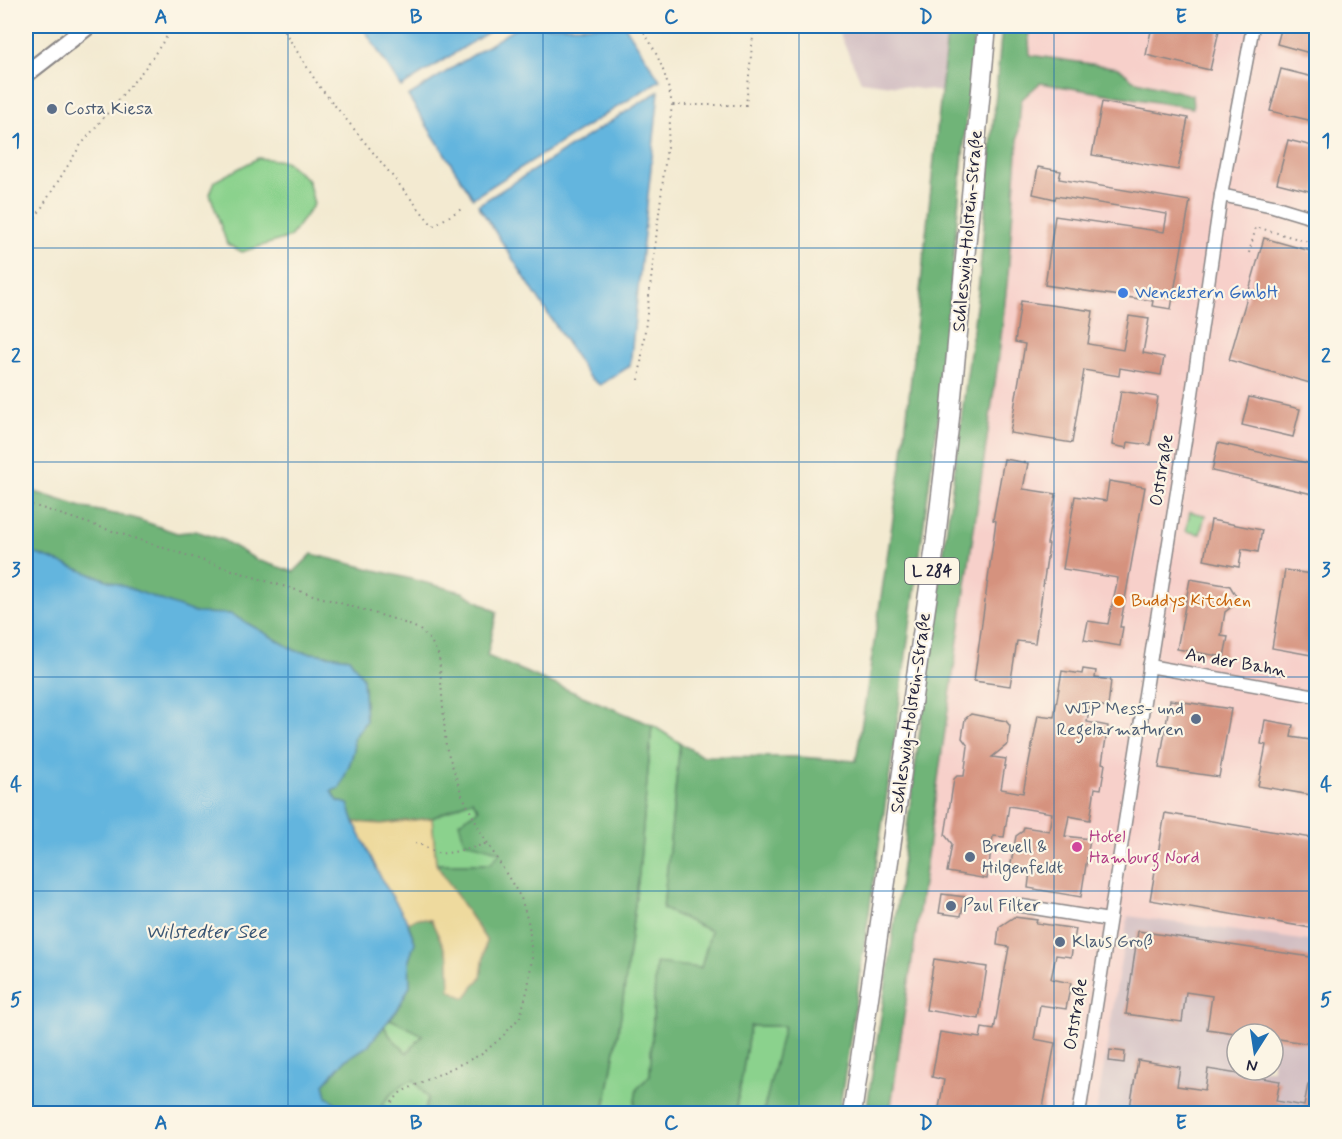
<svg xmlns="http://www.w3.org/2000/svg" width="1342" height="1139" font-family="Mynerve,sans-serif">
<style>
.built{fill:#f7d0ca;fill-rule:evenodd}
.industrial{fill:#d2bec2;fill-rule:evenodd}
.green{fill:#8bd28d;stroke:#567a64;stroke-width:1.5}
.forest{fill:#70b478;stroke:#496b5a;stroke-width:1.5}
.sand{fill:#eeda9e;stroke:#887e6c;stroke-width:1.5}
.water{fill:#63b5de;stroke:#426c8c;stroke-width:1.5}
.building{fill:#d5927e}
.lines{fill:none;stroke-linecap:round;stroke-linejoin:round}
.street-casing{stroke:#8a8686;stroke-width:15}
.secondary-casing{stroke:#8a8686;stroke-width:20}
.primary-casing{stroke:#8a8686;stroke-width:21}
.path{stroke:#8a8686;stroke-width:2;stroke-dasharray:1.5 4.5;stroke-linecap:butt}
.street{stroke:#fff;stroke-width:12}
.secondary{stroke:#fff;stroke-width:16}
.primary{stroke:#fff;stroke-width:18}
.grid{fill:none;stroke:#1f6fb2;stroke-width:1.5;stroke-opacity:0.55}
.service-dot{fill:#5c6f8a;stroke:#fcf5e5;stroke-width:2}
.shop-dot{fill:#3f7fe0;stroke:#fcf5e5;stroke-width:2}
.food-dot{fill:#e8710a;stroke:#fcf5e5;stroke-width:2}
.hotel-dot{fill:#d1479c;stroke:#fcf5e5;stroke-width:2}
.labels{text-anchor:middle;dominant-baseline:central;stroke-width:4.5;stroke-linejoin:round;paint-order:stroke}
.shield{fill:#fcf5e5;stroke:#63616e;stroke-width:1.5}
.shield-label{font-size:16px;font-weight:bold;fill:#22223b}
.service-label{font-size:18px;fill:#4e5e75;stroke:#fcf5e5;text-anchor:start}
.street-label{font-size:18px;fill:#22223b;stroke:#fcf5e5}
.shop-label{font-size:18px;fill:#366cbe;stroke:#fcf5e5;text-anchor:start}
.food-label{font-size:18px;fill:#c56008;stroke:#fcf5e5;text-anchor:start}
.hotel-label{font-size:18px;fill:#b23c85;stroke:#fcf5e5;text-anchor:start}
.water-label{font-size:20px;font-style:italic;fill:#395574;stroke:#fcf5e5}
.neatline{fill:none;stroke:#1f6fb2;stroke-width:2}
.grid-label{font-size:20px;text-anchor:middle;font-weight:bold;fill:#1f6fb2}
</style>
<rect width="100%" height="100%" fill="#fcf5e5"/>
<filter id="ink" filterUnits="userSpaceOnUse"><feTurbulence type="fractalNoise" baseFrequency=".0167" numOctaves="2"/><feDisplacementMap in="SourceGraphic" scale="12" xChannelSelector="R" yChannelSelector="G"/><feConvolveMatrix kernelMatrix="1 2 1 2 8 2 1 2 1" color-interpolation-filters="sRGB"/></filter>
<filter id="wash" filterUnits="userSpaceOnUse"><feTurbulence type="fractalNoise" baseFrequency=".008" numOctaves="4" result="noise"/><feDisplacementMap in="SourceGraphic" scale="24" xChannelSelector="R" yChannelSelector="G"/><feGaussianBlur stdDeviation="1.35" result="paint"/><feColorMatrix in="noise" values="0 0 0 0 0 0 0 0 0 0 0 0 0 0 0 0 0 1.4 0 .05"/><feComposite in="paint" operator="in"/></filter>
<g filter="url(#wash)">
<rect width="100%" height="100%" fill="#f3ead1"/>
<path class="built" d="M1026,26h290v1087l-426,1 114,-800zM1237,1034h36v36h-36z"/>
<g class="industrial">
<polygon points="836,26 948,26 942,92 861,81"/>
<path d="M1128,916l188,26v171l-220,1zM1237,1034h36v36h-36z"/>
</g>
<g class="green">
<polygon points="258,158 285,161 308,180 314,204 290,237 242,252 227,244 210,194 215,181"/>
<polygon points="1190,512 1205,515 1200,534 1186,531"/>
<polygon points="652,725 680,743 663,908 711,931 701,968 656,964 650,1075 637,1089 633,1113 604,1114 621,1015 639,873"/>
<polygon points="472,800 479,809 501,852 490,864 436,864 432,818"/>
<polygon points="390,1019 424,1034 407,1053 390,1036 384,1026"/>
<polygon points="750,1026 785,1026 763,1113 736,1114"/>
<path d="M414,1080l14,18 -4,15 -45,1c5,-16 20,-30 35,-34z"/>
</g>
<g class="forest">
<polygon points="948,26 975,26 939,412 892,759 839,1113 763,1113 784,1026 750,1026 736,1113 633,1113 637,1089 650,1075 656,963 701,968 711,931 663,909 680,743 702,756 799,757 856,761 903,453"/>
<polygon points="1002,26 1028,26 1030,55 1119,68 1133,80 1192,95 1193,108 1040,83 1021,100 1008,275 999,355 890,1113 866,1113 889,964 978,292"/>
<path d="M26,489l59,19 49,10 43,15 19,-2 27,9 34,20 37,12 18,-18 150,38 35,20 -10,44 165,69 -13,148 -18,142 -17,98h-180l4,-15 -14,-18c-15,4 -30,18 -35,33h-36v-5l-16,-11 -3,-13 21,-24 23,-14 16,-20 6,10 17,17 16,-18 -33,-16 7,-9 13,-24 -1,-26 6,-18 -7,-19 9,-5 14,2 18,38 1,32 15,8 16,-21 5,-37 -50,-76h54l11,-12 -37,-11 -5,-19 20,-13 -7,-9 -40,18 -51,6 -27,-2 -6,-18 -10,-3 -7,-10 9,-4 10,-24 4,-13 -1,-11 13,-18 -3,-43 -14,-20 -53,-7 -65,-37h-35l-170,-64z"/>
</g>
<polygon class="sand" points="432,818 436,864 486,940 481,977 465,998 450,990 449,958 431,920 417,918 408,923 383,882 354,822 381,824"/>
<g class="water">
<polygon points="362,26 498,26 401,87"/>
<polygon points="519,26 625,26 660,80 473,198 408,96"/>
<polygon points="659,91 630,366 600,385 588,376 478,205"/>
<polygon points="26,550 196,613 231,614 296,651 349,658 363,678 366,721 353,739 354,750 350,763 340,788 331,791 338,801 348,804 354,822 383,882 405,917 415,942 409,960 410,986 397,1010 368,1046 345,1060 324,1084 327,1097 343,1108 343,1113 26,1113"/>
</g>
<g id="blocks">
<g class="building">
<polygon points="1152,26 1220,26 1210,70 1146,55"/>
<polygon points="1282,26 1317,26 1317,55 1277,44"/>
<polygon points="1281,69 1317,78 1317,122 1270,111"/>
<polygon points="1102,102 1188,118 1178,170 1092,155"/>
<polygon points="1288,140 1317,147 1317,193 1277,183"/>
<polygon points="1038,167 1061,171 1059,179 1190,201 1171,309 1152,306 1153,301 1045,285 1055,216 1164,232 1167,214 1056,196 1055,199 1033,194"/>
<polygon points="1264,238 1317,253 1317,385 1229,360"/>
<polygon points="1021,301 1093,311 1088,344 1123,350 1129,316 1149,319 1143,353 1164,357 1161,375 1120,368 1119,376 1084,370 1072,443 1010,433 1025,344 1015,342"/>
<polygon points="1121,391 1158,397 1150,445 1128,442 1127,448 1112,445"/>
<polygon points="1249,397 1300,409 1293,437 1242,425"/>
<polygon points="1218,443 1317,465 1317,495 1212,471"/>
<polygon points="1004,459 1028,463 1023,489 1056,494 1047,544 1049,544 1035,643 1017,641 1010,686 974,681 996,521 993,520"/>
<polygon points="1109,481 1145,487 1120,627 1123,627 1120,646 1084,640 1088,621 1108,624 1118,578 1063,569 1075,496 1106,501"/>
<polygon points="1211,520 1262,530 1258,552 1242,549 1239,567 1204,560"/>
<polygon points="1285,570 1317,575 1317,656 1272,648"/>
<polygon points="1190,579 1230,586 1239,601 1225,612 1221,636 1228,637 1224,657 1177,649"/>
<polygon points="1083,669 1096,671 1095,678 1111,680 1108,707 1090,704 1087,722 1108,726 1102,763 1105,764 1101,789 1095,788 1090,820 1069,816 1065,836 1090,839 1081,897 1028,888 1030,871 1010,868 1016,836 1023,831 1024,827 1049,831 1052,813 1009,806 1004,837 993,836 987,879 947,872 952,844 945,835 954,779 957,776 964,776 968,746 962,738 965,719 971,714 1006,721 1010,726 1008,744 992,757 1006,759 1001,789 1023,793 1038,715 1054,717 1062,671 1082,674"/>
<polygon points="1170,700 1231,709 1219,777 1159,768"/>
<polygon points="1265,720 1293,725 1291,737 1317,741 1317,796 1258,786 1266,745 1261,744"/>
<polygon points="1165,813 1317,839 1317,929 1150,900"/>
<polygon points="942,894 965,897 961,916 939,913"/>
<polygon points="1014,917 1037,920 1036,923 1076,929 1071,957 1056,955 1051,979 1071,983 1066,1009 1040,1005 1034,1039 1055,1043 1042,1113 972,1113 939,1108 944,1080 932,1077 940,1032 980,1038 982,1028 994,1030 1009,947 997,945 999,927"/>
<polygon points="1138,931 1317,958 1317,1014 1311,1044 1273,1038 1273,1034 1242,1034 1207,1029 1212,996 1186,992 1182,1022 1126,1014"/>
<polygon points="934,959 987,967 979,1019 926,1010"/>
<polygon points="1110,1050 1125,1052 1124,1063 1109,1061"/>
<polygon points="1138,1060 1180,1067 1177,1086 1205,1090 1208,1069 1280,1081 1276,1101 1304,1106 1308,1084 1317,1085 1317,1113 1129,1113"/>
</g>
</g>
</g>
<g filter="url(#ink)">
<use href="#blocks" fill-opacity="0" stroke="#8a8686" stroke-width="1.5"/>
<g class="lines">
<defs>
<g id="street">
<polyline points="1221,195 1273,206 1316,219"/>
<polyline points="1149,666 1316,696"/>
<polyline points="1016,905 1109,920"/>
<polyline points="1079,1114 1187,428 1221,195 1253,26"/>
</g>
<polyline id="secondary" points="26,74 88,26"/>
<polyline id="primary" points="852,1114 935,546 949,428 987,26"/>
</defs>
<use href="#street" class="street-casing"/>
<use href="#secondary" class="secondary-casing"/>
<use href="#primary" class="primary-casing"/>
<g class="path">
<polyline points="281,26 319,86 433,226 463,208"/>
<polyline points="26,37 42,26"/>
<polyline points="673,105 746,105 754,26"/>
<polyline points="26,233 80,146 145,68 174,26"/>
<polyline points="1249,253 1256,227 1316,244"/>
<path d="M639,380l33,-275c-5,-30 -15,-54 -32,-79"/>
<polyline points="26,503 266,581 397,620 419,629 431,641 439,656 446,747 462,795 482,834 521,898 529,925 532,958 528,988 520,1017 502,1037 482,1054 401,1092 385,1110 385,1114"/>
<path d="M415,843c10,2 16,8 23,10 10,2 41,-7 50,-10"/>
</g>
<use href="#street" class="street"/>
<use href="#secondary" class="secondary"/>
<use href="#primary" class="primary"/>
</g>
</g>
<path class="grid" d="M288,26v1088M543,26v1088M799,26v1088M1054,26v1088M26,248h1290M26,462h1290M26,677h1290M26,891h1290"/>
<g class="service-dot">
<circle cx="52" cy="109" r="6"/>
<circle cx="1196" cy="719" r="6"/>
<circle cx="970" cy="857" r="6"/>
<circle cx="951" cy="906" r="6"/>
<circle cx="1060" cy="942" r="6"/>
</g>
<circle class="shop-dot" cx="1123" cy="293" r="6"/>
<circle class="food-dot" cx="1119" cy="601" r="6"/>
<circle class="hotel-dot" cx="1077" cy="847" r="6"/>
<g class="labels">
<rect class="shield" x="905" y="558" width="54" height="26" rx="4.5"/>
<g class="shield-label">
<text x="932" y="571">L 284</text>
</g>
<g class="service-label">
<text x="64" y="109">Costa Kiesa</text>
<text x="1184" y="709" text-anchor="end">WIP Mess- und<tspan x="1184" dy="21">Regelarmaturen</tspan></text>
<text x="982" y="847">Breuell &amp;<tspan x="982" dy="21">Hilgenfeldt</tspan></text>
<text x="963" y="906">Paul Filter</text>
<text x="1072" y="942">Klaus Groß</text>
</g>
<g class="street-label">
<text transform="translate(968 231) rotate(-85)">Schleswig-Holstein-Straße</text>
<text transform="translate(1162 470) rotate(-81)">Oststraße</text>
<text transform="translate(1236 663) rotate(10)">An der Bahn</text>
<text transform="translate(911 713) rotate(-82)">Schleswig-Holstein-Straße</text>
<text transform="translate(1076 1014) rotate(-81)">Oststraße</text>
</g>
<g class="shop-label">
<text x="1135" y="293">Wenckstern GmbH</text>
</g>
<g class="food-label">
<text x="1131" y="601">Buddys Kitchen</text>
</g>
<g class="hotel-label">
<text x="1089" y="837">Hotel<tspan x="1089" dy="21">Hamburg Nord</tspan></text>
</g>
<g class="water-label">
<text x="206" y="932">Wilstedter See</text>
</g>
</g>
<rect width="1342" height="1139" fill="none" stroke="#fcf5e5" stroke-width="66"/>
<g transform="translate(1255 1052) rotate(192)"><circle r="28" fill="#fcf5e5" stroke="#a5a1a1" stroke-width="1.5"/>
<path d="M0-4.5L10 22L0 15L-10 22Z" fill="#1f6fb2"/>
<text y="-9" font-size="16" font-weight="bold" text-anchor="middle" fill="#22223b">N</text>
</g>
<rect x="33" y="33" width="1276" height="1073" class="neatline"/>
<g class="grid-label">
<text x="161" y="23">A</text>
<text x="416" y="23">B</text>
<text x="671" y="23">C</text>
<text x="926" y="23">D</text>
<text x="1181" y="23">E</text>
<text x="16" y="147">1</text>
<text x="1326" y="147">1</text>
<text x="16" y="362">2</text>
<text x="1326" y="362">2</text>
<text x="16" y="576">3</text>
<text x="1326" y="576">3</text>
<text x="16" y="791">4</text>
<text x="1326" y="791">4</text>
<text x="16" y="1006">5</text>
<text x="1326" y="1006">5</text>
<text x="161" y="1129">A</text>
<text x="416" y="1129">B</text>
<text x="671" y="1129">C</text>
<text x="926" y="1129">D</text>
<text x="1181" y="1129">E</text>
</g>
</svg>
